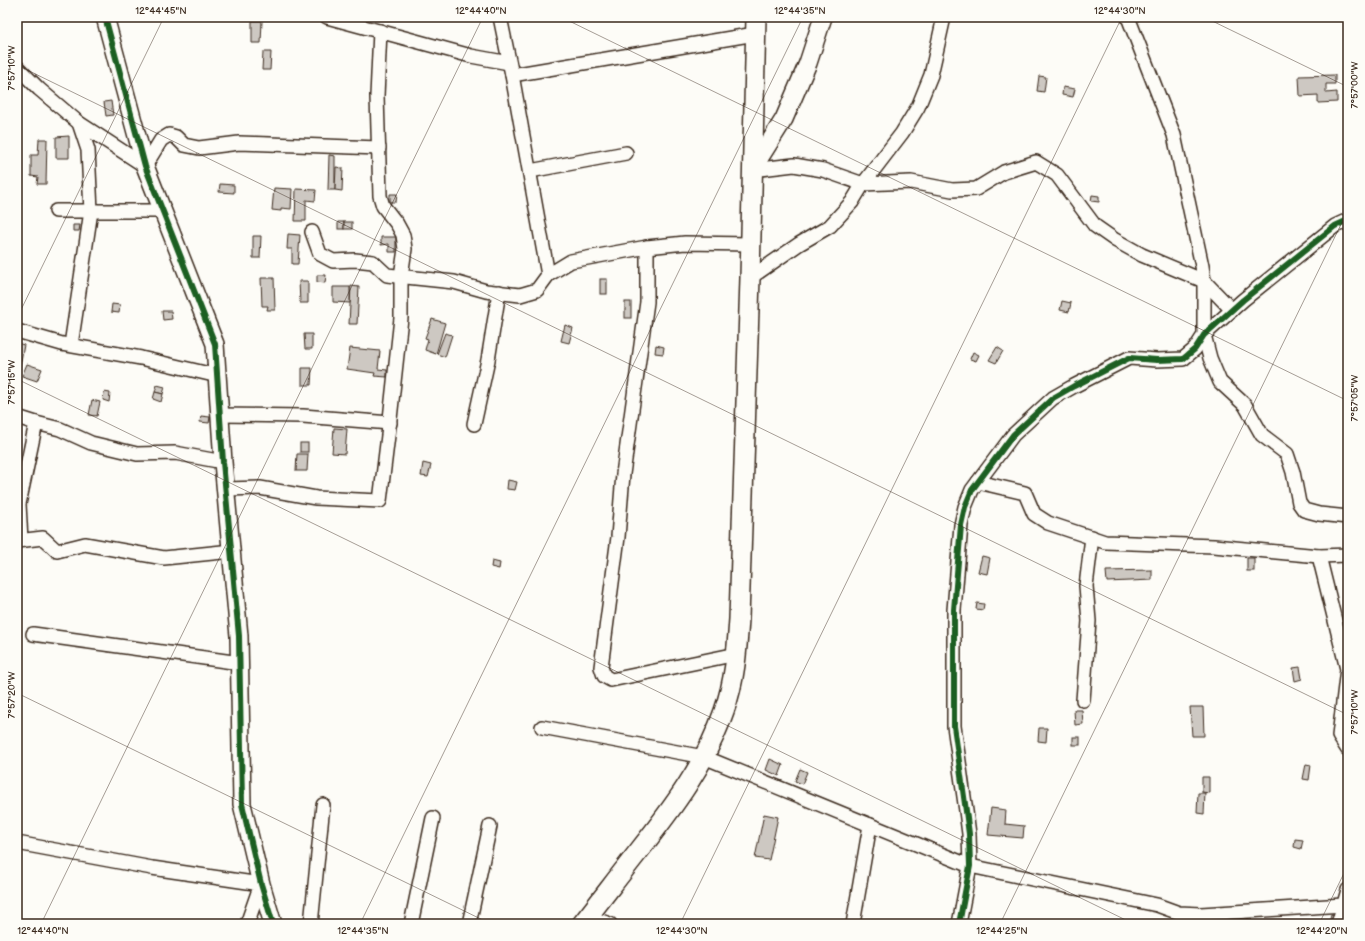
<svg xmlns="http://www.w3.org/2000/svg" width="1365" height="941" font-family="'Balsamiq Sans',sans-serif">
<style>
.building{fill:#cdc8c2;stroke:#3b2a1e}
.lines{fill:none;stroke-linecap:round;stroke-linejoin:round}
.minor-casing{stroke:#3b2a1e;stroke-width:16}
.tertiary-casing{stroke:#3b2a1e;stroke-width:20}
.secondary-casing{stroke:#3b2a1e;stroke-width:22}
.minor{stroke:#fdfcf7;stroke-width:13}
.tertiary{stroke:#fdfcf7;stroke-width:17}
.secondary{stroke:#fdfcf7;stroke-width:19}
.cycleway-casing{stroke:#fdfcf7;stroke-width:8}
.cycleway{stroke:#1b5e20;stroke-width:6}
.ticks{fill:none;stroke:#3b2a1e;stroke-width:1;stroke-opacity:0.45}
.neatline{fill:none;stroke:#3b2a1e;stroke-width:1.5}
.ticks-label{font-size:10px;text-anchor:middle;fill:#3b2a1e}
</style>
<rect width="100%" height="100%" fill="#fdfcf7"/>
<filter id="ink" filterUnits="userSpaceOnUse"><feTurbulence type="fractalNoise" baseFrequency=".025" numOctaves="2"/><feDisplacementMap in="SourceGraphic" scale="8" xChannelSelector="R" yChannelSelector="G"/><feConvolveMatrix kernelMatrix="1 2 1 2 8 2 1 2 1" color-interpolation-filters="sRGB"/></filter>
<g filter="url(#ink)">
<g class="building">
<polygon points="252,21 262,21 261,43 252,43"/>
<polygon points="263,52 271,52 270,70 262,70"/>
<polygon points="1335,75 1335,84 1326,84 1326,93 1337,92 1337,102 1318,103 1318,95 1300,96 1299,76"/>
<polygon points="1039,76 1046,77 1044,92 1037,91"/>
<polygon points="1063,87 1075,89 1073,97 1062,95"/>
<polygon points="111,101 113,115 106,116 104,102"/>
<polygon points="69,136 69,158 56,158 56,137"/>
<polygon points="39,139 47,139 46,184 37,184 38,177 31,176 31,155 38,155"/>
<polygon points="329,155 335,156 335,190 328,190"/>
<polygon points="336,167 343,168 342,191 335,190"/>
<polygon points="220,184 234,185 234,193 219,192"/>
<polygon points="274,188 292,189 291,209 281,208 281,211 272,210"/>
<polygon points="296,189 316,190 315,201 306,200 306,221 295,221"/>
<polygon points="390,194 397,194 396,202 390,202"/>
<polygon points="1092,195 1099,196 1099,202 1091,201"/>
<rect x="338" y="222" width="6" height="7"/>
<rect x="344" y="222" width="8" height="7"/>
<polygon points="73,225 80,225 79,231 73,231"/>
<polygon points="288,234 300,235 298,264 292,264 292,249 287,249"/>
<polygon points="253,236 261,236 260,258 253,258"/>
<polygon points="381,237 396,237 396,252 389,252 389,244 381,245"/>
<polygon points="317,275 326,275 325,283 317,282"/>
<polygon points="261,278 274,278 275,310 267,310 268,306 262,306"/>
<rect x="600" y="279" width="7" height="15"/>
<polygon points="299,281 308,281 308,303 300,303"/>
<polygon points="351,286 359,287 357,324 349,324"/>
<polygon points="333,287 350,287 350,303 333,302"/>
<polygon points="1062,301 1071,303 1069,312 1060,310"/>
<rect x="625" y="302" width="6" height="16"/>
<polygon points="112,304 120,305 119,313 111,312"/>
<polygon points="162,311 171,311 172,319 163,320"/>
<polygon points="432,319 445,323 436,354 425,350 428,339 425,338"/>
<polygon points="565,325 573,328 569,343 561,341"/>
<polygon points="445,333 452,335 445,357 437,354"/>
<polygon points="304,334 312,334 312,349 305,349"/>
<polygon points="17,343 24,345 18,377 17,376"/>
<polygon points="656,345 664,347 663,354 655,353"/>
<polygon points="997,347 1003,351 996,363 989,360"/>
<polygon points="350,348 380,351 378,369 387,370 387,377 374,376 375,373 347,369"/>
<polygon points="973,352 979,355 976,361 970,359"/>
<polygon points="27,364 42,369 37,381 22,376"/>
<polygon points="302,368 312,368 311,385 302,385"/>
<polygon points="157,385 165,387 163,394 155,392"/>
<polygon points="104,392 110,393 109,402 103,400"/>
<polygon points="155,392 163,394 161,402 153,399"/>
<polygon points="92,400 100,402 97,416 89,415"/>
<polygon points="201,416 210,417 209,423 200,422"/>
<polygon points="334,428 347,429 345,454 332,453"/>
<rect x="300" y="443" width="8" height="9"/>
<polygon points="297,454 308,454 307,471 296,471"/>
<polygon points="423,463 431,465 428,477 421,476"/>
<polygon points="508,480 517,482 515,490 507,489"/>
<polygon points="982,556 990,558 987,574 978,572"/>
<rect x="1247" y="558" width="7" height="13"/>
<polygon points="492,561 500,563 499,569 491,567"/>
<polygon points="1152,570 1152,580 1107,582 1106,571"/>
<polygon points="977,603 984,604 983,610 976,609"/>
<polygon points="1300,667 1302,679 1295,681 1293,668"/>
<polygon points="1190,707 1203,707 1204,736 1192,736"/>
<polygon points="1074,710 1082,710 1083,724 1075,725"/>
<polygon points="1039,728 1047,728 1046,742 1038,741"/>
<rect x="1073" y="737" width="7" height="8"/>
<polygon points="770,759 783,765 779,776 766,770"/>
<polygon points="1306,764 1311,765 1309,780 1303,779"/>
<polygon points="800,769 807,772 802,784 795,781"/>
<polygon points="1202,777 1209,777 1209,793 1202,792"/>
<polygon points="1198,793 1205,793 1204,814 1197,813"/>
<polygon points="991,808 1006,810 1005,824 1024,826 1023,838 988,835"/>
<polygon points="764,814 778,817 769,860 755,858"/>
<polygon points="1295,839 1303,840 1301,849 1294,847"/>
<polygon points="1331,914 1337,915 1336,924 1329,924"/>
<polygon points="1241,917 1252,921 1251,924 1239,924"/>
</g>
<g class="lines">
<defs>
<g id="minor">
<polyline points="327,17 471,56 509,63"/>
<polyline points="500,17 512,75 548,275"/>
<polyline points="1128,17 1174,135 1202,266 1204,281 1204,335 1210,358 1220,382 1245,405 1262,435 1287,454 1293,472 1299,503 1304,510 1319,514 1348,517"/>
<polyline points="17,67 39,89 79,123 145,166 161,140 169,135 176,137 184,145 199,148 239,143 379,148"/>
<polyline points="512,75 755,34"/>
<polyline points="752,170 794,165 823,170 863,184 911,182 952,190 976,189 1004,172 1036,162 1057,175 1095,226 1115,240 1142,255 1204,281 1232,310"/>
<polyline points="530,171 626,153"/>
<polyline points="56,211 163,211"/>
<polyline points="312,232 320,254 333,261 355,260 373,262 387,275 454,282 486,291 520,295 537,290 548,275 571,261 647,247 685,243 750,244"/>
<polyline points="647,247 647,302 623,474 618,537 601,667 604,676 611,680 737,654"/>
<polyline points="750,278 799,244 830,226 852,202 863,184 902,133 918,107 931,75 944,17"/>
<polyline points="17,331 62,344 141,358 218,376"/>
<polyline points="71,345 91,211 88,150 79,123"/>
<polyline points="220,415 303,416 390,423"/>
<polyline points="17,417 36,423 60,429 91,443 137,454 175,453 223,462"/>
<polyline points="474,424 488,360 499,292"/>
<polyline points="978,482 1025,493 1034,514 1048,523 1105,542 1214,546 1319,556 1348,555"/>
<polyline points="226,489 260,488 316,498 380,501 390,419 401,318 401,276 405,249 403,235 397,224 383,206 380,196 377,96 380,31"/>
<polyline points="21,540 19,504 36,423"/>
<polyline points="17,541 43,538 57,551 85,544 164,558 232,551"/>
<polyline points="1319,556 1347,669 1339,736 1348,750"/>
<polyline points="33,634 240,663"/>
<polyline points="1083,700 1089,621 1086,586 1092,537"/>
<polyline points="542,727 704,757 970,866 1157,905 1179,913 1201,914 1343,905"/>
<polyline points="17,843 152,868 261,884 247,924"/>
<polyline points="588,917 610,924"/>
<polyline points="311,924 323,805"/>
<polyline points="411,924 433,818"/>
<polyline points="469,924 490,826"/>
<polyline points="853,924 870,825"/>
<polyline points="959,924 970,866 969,834 966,811 954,726 954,610 961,525 965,507 972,490 1013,435 1053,398 1074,386 1129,358 1157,360 1183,359 1195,349 1204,335 1243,300 1335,226 1348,220"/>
<polyline points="1338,924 1348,890"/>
</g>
<g id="tertiary">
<polyline points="105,17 145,166 215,344 223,462 239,636 242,804 261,884 273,924"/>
<polyline points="752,170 784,119 808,63 823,17"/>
</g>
<path id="secondary" d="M582,924c19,-24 37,-48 56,-72 34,-43 68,-88 86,-141 11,-30 13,-61 15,-92l11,-341 6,-261"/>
</defs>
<use href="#minor" class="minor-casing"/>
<use href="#tertiary" class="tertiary-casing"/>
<use href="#secondary" class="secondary-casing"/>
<use href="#minor" class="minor"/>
<use href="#tertiary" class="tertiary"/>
<use href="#secondary" class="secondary"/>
<defs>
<g id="cycleway">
<polyline points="105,17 145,166 215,344 223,462 239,636 242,804 261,884 273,924"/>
<polyline points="959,924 970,866 969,834 966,811 954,726 954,610 961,525 965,507 972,490 1013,435 1053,398 1074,386 1129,358 1157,360 1183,359 1195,349 1204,335 1243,300 1335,226 1348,220"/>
</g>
</defs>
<use href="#cycleway" class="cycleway-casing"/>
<use href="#cycleway" class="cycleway"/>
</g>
</g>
<path class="ticks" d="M561,17l787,384M1204,17l144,70M17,65l1331,650M17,318l147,-301M17,379l1117,545M17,693l474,231M41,924l442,-907M360,924l443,-907M680,924l442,-907M1000,924l348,-714M1319,924l29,-59"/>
<rect width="1365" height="941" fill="none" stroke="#fdfcf7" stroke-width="44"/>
<rect x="22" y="22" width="1321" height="897" class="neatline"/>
<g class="ticks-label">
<text x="161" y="14">12°44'45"N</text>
<text x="481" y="14">12°44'40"N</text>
<text x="800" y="14">12°44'35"N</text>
<text x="1120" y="14">12°44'30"N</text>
<text transform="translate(11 68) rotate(-90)" y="4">7°57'10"W</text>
<text transform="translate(1354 85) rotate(-90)" y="4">7°57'00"W</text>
<text transform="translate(11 382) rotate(-90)" y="4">7°57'15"W</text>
<text transform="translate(1354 398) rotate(-90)" y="4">7°57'05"W</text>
<text transform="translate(11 695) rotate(-90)" y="4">7°57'20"W</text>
<text transform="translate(1354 712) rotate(-90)" y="4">7°57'10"W</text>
<text x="43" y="934">12°44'40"N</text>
<text x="363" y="934">12°44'35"N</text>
<text x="682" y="934">12°44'30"N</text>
<text x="1002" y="934">12°44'25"N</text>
<text x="1322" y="934">12°44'20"N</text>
</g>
</svg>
